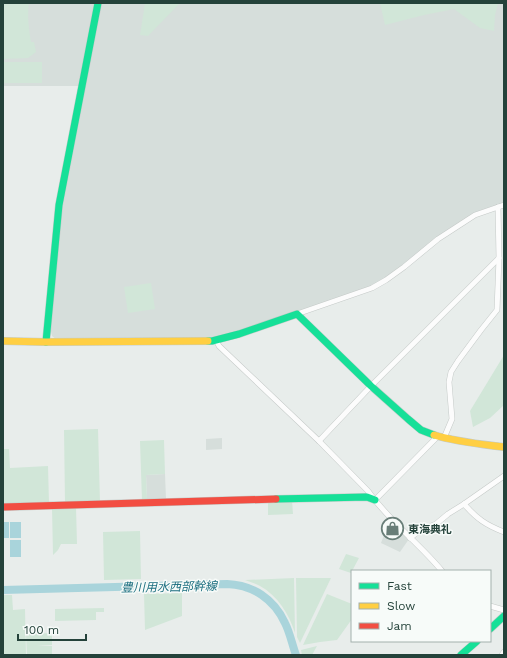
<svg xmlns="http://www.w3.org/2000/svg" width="507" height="658" font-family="'Work Sans','Noto Sans JP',sans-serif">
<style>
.built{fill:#d6dedb}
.green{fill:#d1e6d8}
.water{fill:#a9d4db}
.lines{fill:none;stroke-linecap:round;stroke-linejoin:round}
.river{stroke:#a9d4db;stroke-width:8}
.street-casing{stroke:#c5cac8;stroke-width:6}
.fast-casing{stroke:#c3cbc8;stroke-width:8}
.slow-casing{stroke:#c3cbc8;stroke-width:8}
.jam-casing{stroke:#c3cbc8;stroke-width:8}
.street{stroke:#fcfcfc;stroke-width:5}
.fast{stroke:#16e098;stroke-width:7}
.slow{stroke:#ffcf43;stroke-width:7}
.jam{stroke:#f24e42;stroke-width:7}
.labels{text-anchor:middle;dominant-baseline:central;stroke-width:3;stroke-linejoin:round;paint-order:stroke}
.poi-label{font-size:11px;font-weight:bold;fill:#24423a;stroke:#f7fbf9;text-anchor:start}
.water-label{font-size:12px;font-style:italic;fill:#1c6f80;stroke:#f7fbf9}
</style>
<rect width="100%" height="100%" fill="#e8edeb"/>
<g class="built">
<polygon points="3,3 96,3 80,86 3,86"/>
<polygon points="101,3 504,3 504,204 474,215 404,265 373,286 216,339 57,340 52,336 50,328 61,215"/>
<polygon points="222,438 222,449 206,450 206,439"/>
<polygon points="165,474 166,499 147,499 146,475"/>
<polygon points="390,519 409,539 400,552 381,543"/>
</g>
<g class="green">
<path d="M3,3h26c-2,14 0,26 2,39h3l2,10 -8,6 -25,1z"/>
<polygon points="145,3 180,3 148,36 140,35"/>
<polygon points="380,3 498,3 495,15 494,31 480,28 454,9 424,15 385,25"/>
<rect x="3" y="62" width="39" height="21"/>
<polygon points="151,283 155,309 128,313 124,287"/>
<polygon points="504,355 504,405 490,418 473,427 470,411"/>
<polygon points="98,429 100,502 65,503 64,430"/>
<polygon points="164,440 165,474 146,475 147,499 166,499 166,500 142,501 140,441"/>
<polygon points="3,449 9,449 10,468 48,466 49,503 3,505"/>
<polygon points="292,500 293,514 268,515 268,501"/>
<polygon points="76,507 77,544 61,544 58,550 53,555 52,508"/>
<polygon points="140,531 141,579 104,580 103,532"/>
<polygon points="346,554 359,558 351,573 339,569"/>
<path d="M294,578l1,55c-6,-19 -17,-37 -35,-47 -5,-3 -10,-4 -15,-6z"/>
<polygon points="296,578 331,578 300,643 297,637"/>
<polygon points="182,593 182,616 145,630 144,594"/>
<polygon points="327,594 352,604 352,619 337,640 320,642 303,645"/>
<polygon points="3,595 12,595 13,610 25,609 26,655 3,655"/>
<polygon points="104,608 104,612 96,612 96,620 55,621 55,609"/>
<polygon points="52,633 52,645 37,646 52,646 52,655 27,655 26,634"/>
<polygon points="317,646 312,655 302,655 301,650"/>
</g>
<g class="water">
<rect x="3" y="522" width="6" height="16"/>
<rect x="10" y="522" width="11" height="16"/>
<rect x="10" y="540" width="11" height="17"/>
</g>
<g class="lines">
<path class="river" d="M3,590l224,-6c26,1 47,15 58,39 5,10 7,21 11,32"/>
<defs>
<g id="street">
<polyline points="297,314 372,288 386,280 404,267 438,239 475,215 504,205"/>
<path d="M216,340l3,6 100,95 49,50c21,30 51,52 74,80"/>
<polyline points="444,438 452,419 449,382 451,372 458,361 481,330 497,310 499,258 498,207"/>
<polyline points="319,441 371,386 499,258"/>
<polyline points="375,500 438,436"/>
<path d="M464,504c13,15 22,21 40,28"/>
<polyline points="410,538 419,531 436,524 448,514 464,504 504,476"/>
<polyline points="490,606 504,610"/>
<polyline points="502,655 504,652"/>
</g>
<g id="fast">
<polyline points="208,341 212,341 239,334 297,314 371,386 408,419 421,430 434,435"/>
<polyline points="46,342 59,205 98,3"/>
<polyline points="276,499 367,497 375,500"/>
<polyline points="490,629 504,616"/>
<polyline points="461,655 477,641"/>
</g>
<g id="slow">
<polyline points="3,341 46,342 208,341"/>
<path d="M434,435c23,7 46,9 70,12"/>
</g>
<polyline id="jam" points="3,507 276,499"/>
</defs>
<use href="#street" class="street-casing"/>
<use href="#fast" class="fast-casing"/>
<use href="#slow" class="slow-casing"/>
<use href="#jam" class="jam-casing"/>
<use href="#street" class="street"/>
<use href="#fast" class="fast"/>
<use href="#slow" class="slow"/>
<use href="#jam" class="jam"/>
</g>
<defs>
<symbol id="shop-ring" viewBox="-11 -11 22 22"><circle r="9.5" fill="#f7fbf9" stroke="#697e78" stroke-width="1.5"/><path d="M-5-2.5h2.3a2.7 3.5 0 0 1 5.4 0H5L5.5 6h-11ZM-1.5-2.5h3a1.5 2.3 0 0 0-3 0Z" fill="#697e78"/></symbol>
</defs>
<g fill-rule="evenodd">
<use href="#shop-ring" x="380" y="516" width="25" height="25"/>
</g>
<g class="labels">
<g class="poi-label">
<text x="408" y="529">東海典礼</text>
</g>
<g class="water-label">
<text transform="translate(169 587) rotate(-1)">豊川用水西部幹線</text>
</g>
</g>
<rect width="507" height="658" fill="none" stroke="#24423a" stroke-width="8"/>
<rect x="351" y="570" width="140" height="72" fill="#f7fbf9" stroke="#a3b1ad"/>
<rect x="359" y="583" width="20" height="6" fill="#16e098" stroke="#a3b1ad"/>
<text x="387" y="590" font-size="12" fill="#24423a">Fast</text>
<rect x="359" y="603" width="20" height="6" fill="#ffcf43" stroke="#a3b1ad"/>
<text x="387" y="610" font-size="12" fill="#24423a">Slow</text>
<rect x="359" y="623" width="20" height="6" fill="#f24e42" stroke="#a3b1ad"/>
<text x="387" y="630" font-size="12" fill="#24423a">Jam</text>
<path d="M18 634v6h68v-6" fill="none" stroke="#24423a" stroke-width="2"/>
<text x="24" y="634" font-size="12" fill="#24423a" stroke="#f7fbf9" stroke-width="3" paint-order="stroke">100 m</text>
</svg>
